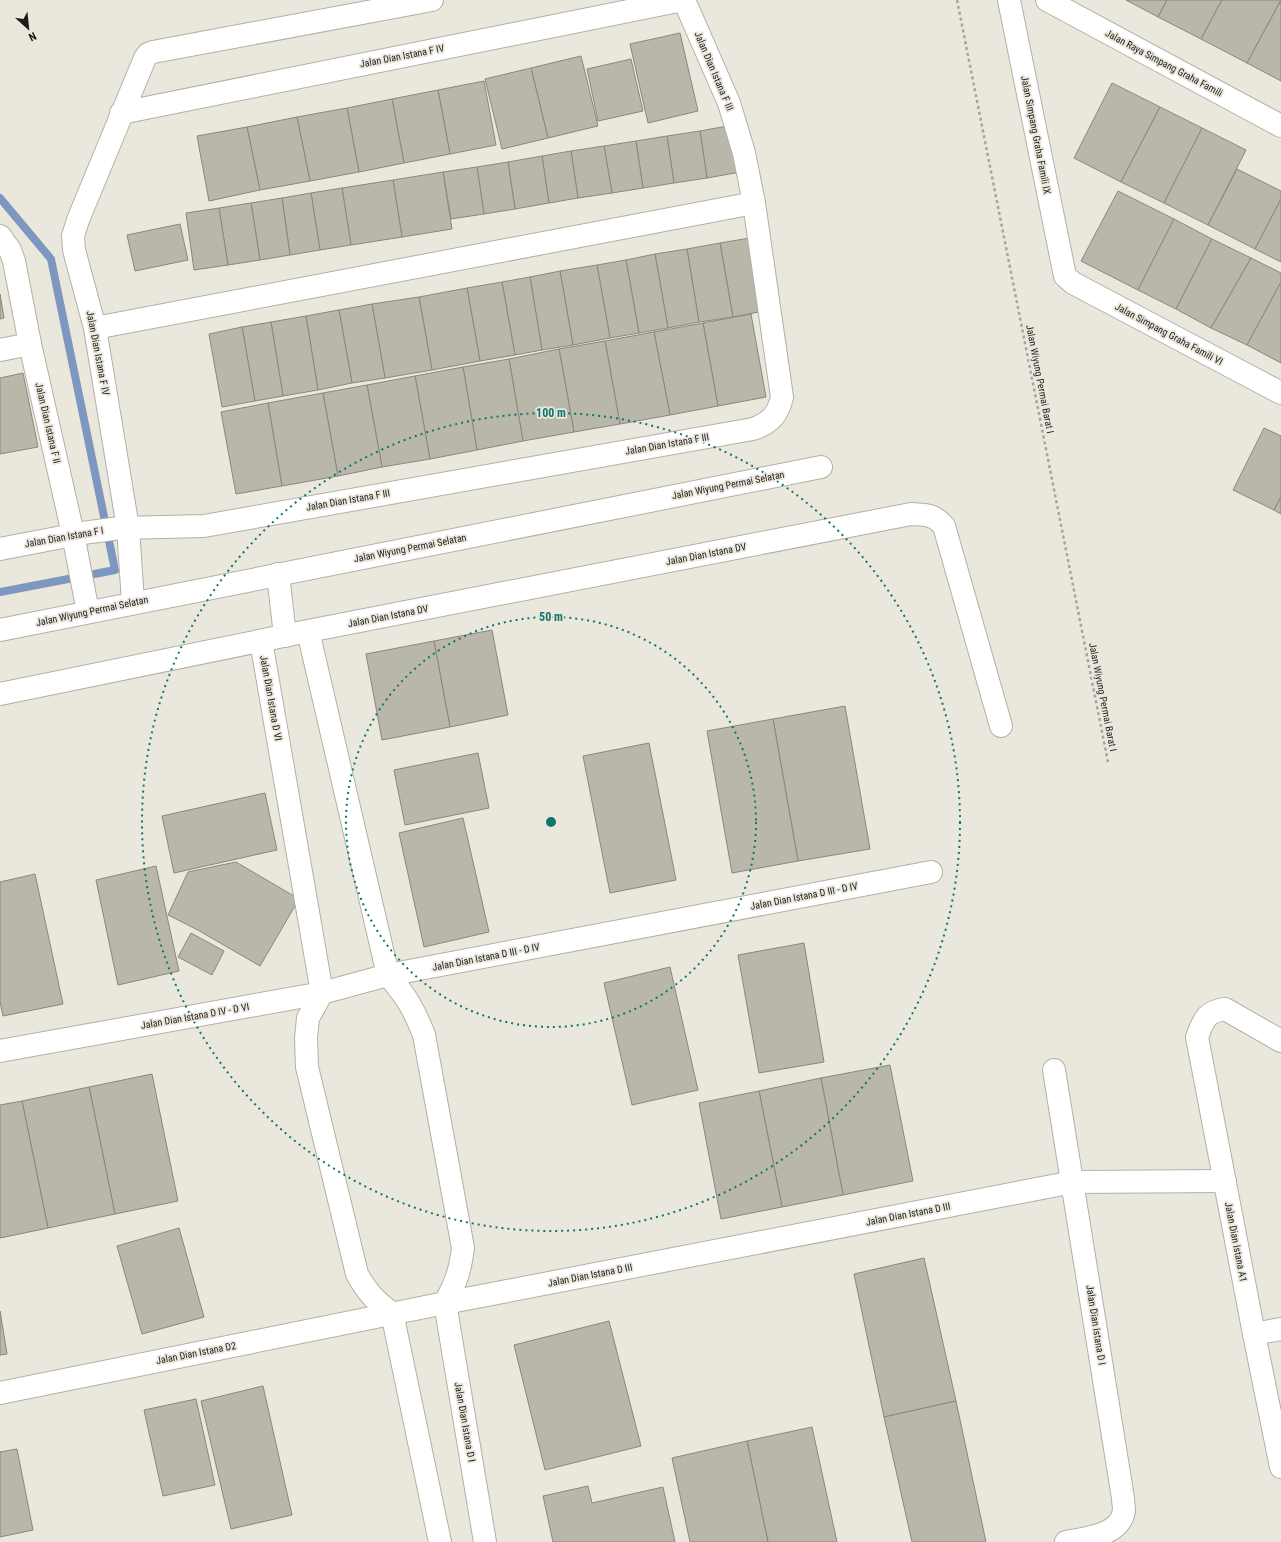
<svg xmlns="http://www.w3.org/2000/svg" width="1281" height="1542" font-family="'Roboto Condensed',sans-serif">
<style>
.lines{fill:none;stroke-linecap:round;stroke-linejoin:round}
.stream{stroke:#7c97c0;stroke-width:8}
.building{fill:#b9b6aa;stroke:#8a877d}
.minor-casing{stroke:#b3b0a5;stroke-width:24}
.path{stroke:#a6a49b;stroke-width:2.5;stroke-dasharray:3 3;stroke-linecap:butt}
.minor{stroke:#fff;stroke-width:22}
.ring{fill:none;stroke:#0f766e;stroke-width:2;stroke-dasharray:2 4}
.labels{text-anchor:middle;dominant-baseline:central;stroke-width:3.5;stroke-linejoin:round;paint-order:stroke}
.street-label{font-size:10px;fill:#1f1d19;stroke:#eae7dc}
.centre{fill:#0f766e;stroke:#eae7dc;stroke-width:2}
.ring-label{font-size:12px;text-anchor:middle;font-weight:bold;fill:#0f766e;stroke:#eae7dc;stroke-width:3.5;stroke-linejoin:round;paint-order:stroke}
</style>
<rect width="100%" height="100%" fill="#eae7dc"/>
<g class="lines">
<polyline class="stream" points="0,198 51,259 115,570 0,592"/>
</g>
<g class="building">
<polygon points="1126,0 1167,0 1158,17"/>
<polygon points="1167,0 1222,0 1201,39 1158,17"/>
<polygon points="1222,0 1281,0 1247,63 1201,39"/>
<polygon points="1281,0 1281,81 1247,63"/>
<polygon points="680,33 698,111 648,123 630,44"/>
<polygon points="581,56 598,126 548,138 531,68"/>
<polygon points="631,59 643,111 598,121 587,69"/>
<polygon points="531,68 548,138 502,149 485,79"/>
<polygon points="484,81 496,145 450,154 438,90"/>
<polygon points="1112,83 1160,107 1121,182 1074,158"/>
<polygon points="438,90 450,154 404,163 392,99"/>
<polygon points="392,99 404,163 359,172 347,108"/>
<polygon points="1160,107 1202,128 1164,203 1121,182"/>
<polygon points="347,108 359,172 310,181 297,117"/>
<polygon points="297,117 310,181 260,190 247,127"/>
<polygon points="733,125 741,172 707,178 700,131"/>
<polygon points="247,127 260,190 209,201 197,136"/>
<polygon points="1202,128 1246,150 1208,225 1164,203"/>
<polygon points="700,131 707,178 674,183 667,136"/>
<polygon points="667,136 674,183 643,188 636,141"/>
<polygon points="636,141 643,188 612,193 604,146"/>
<polygon points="604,146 612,193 578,198 571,151"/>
<polygon points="571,151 578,198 549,203 542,156"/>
<polygon points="542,156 549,203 515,209 508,162"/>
<polygon points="508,162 515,209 484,214 477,167"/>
<polygon points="477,167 484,214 451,219 443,172"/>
<polygon points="1237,169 1281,191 1281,199 1255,249 1208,225"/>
<polygon points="443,172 452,229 402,237 393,180"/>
<polygon points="393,180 402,237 351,245 342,188"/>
<polygon points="342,188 351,245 320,250 311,193"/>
<polygon points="1118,191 1174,219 1138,290 1081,261"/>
<polygon points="311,193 320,250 290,255 282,198"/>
<polygon points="282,198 290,255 260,260 251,203"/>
<polygon points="1281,199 1281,262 1255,249"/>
<polygon points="251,203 260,260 228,265 219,208"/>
<polygon points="219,208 228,265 194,270 186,213"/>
<polygon points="1174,219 1212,239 1176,309 1138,290"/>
<polygon points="180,224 188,260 135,271 127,235"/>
<polygon points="756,237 769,310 733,317 720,243"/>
<polygon points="1212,239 1251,258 1211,328 1176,309"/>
<polygon points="720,243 733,317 699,322 687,249"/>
<polygon points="687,249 699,322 668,328 655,254"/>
<polygon points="655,254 668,328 639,333 626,260"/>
<polygon points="1251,258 1281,273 1281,282 1247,345 1211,328"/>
<polygon points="626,260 639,333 610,338 597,265"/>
<polygon points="597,265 610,338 573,345 560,271"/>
<polygon points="560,271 573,345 542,350 530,277"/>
<polygon points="530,277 542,350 515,355 502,282"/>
<polygon points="502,282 515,355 480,361 467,288"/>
<polygon points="1281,282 1281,363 1247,345"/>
<polygon points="467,288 480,361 432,370 419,297"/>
<polygon points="0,294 4,318 0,319"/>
<polygon points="419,297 432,370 385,378 372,304"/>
<polygon points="372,304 385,378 352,383 339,310"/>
<polygon points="339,310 352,383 318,390 306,316"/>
<polygon points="751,314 766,397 718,406 703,323"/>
<polygon points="306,316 318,390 283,396 271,322"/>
<polygon points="271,322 283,396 255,401 242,327"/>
<polygon points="703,323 718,406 670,415 654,332"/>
<polygon points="242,327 255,401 222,407 209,334"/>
<polygon points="654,332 670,415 620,424 605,341"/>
<polygon points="605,341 620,424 574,432 559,349"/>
<polygon points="559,349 574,432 523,441 509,359"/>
<polygon points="509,359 523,441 477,450 463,367"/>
<polygon points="463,367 477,450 430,459 415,376"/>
<polygon points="23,373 38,447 0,454 0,378"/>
<polygon points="415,376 430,459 382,467 367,385"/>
<polygon points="367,385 382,467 338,476 323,393"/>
<polygon points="323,393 338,476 282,486 268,403"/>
<polygon points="268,403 282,486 236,494 221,412"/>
<polygon points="1264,428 1281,436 1281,497 1274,510 1233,490"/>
<polygon points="1281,497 1281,514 1274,510"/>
<polygon points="492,630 508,715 450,727 434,641"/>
<polygon points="434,641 450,727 382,740 366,654"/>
<polygon points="845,706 870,849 798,861 773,719"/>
<polygon points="773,719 798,861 732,873 707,731"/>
<polygon points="649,743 676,880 610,893 583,756"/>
<polygon points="478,753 489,808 405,825 394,770"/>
<polygon points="265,793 277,850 174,873 162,816"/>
<polygon points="463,818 489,932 424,947 399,833"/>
<polygon points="236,862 299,899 260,966 196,929 168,915 188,872"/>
<polygon points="156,866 179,971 118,985 96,880"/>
<polygon points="35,874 63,1004 3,1016 0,1002 0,882"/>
<polygon points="191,933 224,951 212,975 178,957"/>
<polygon points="804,943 824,1062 759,1073 738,955"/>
<polygon points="670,967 698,1090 632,1105 604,983"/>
<polygon points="890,1065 913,1181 843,1195 821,1078"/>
<polygon points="152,1074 178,1201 115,1214 89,1087"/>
<polygon points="821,1078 843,1195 782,1207 759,1091"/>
<polygon points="89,1087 115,1214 48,1228 22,1101"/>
<polygon points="759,1091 782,1207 721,1219 699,1103"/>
<polygon points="22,1101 48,1228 0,1238 0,1105"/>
<polygon points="179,1228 204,1317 142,1334 117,1246"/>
<polygon points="924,1258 956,1401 884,1417 854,1274"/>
<polygon points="0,1311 7,1354 0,1355"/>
<polygon points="609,1321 641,1446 545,1470 514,1345"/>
<polygon points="263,1386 292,1515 231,1529 201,1401"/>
<polygon points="196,1399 215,1485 163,1496 144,1410"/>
<polygon points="956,1401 986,1542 912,1542 884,1417"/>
<polygon points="812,1427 837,1542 768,1542 747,1441"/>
<polygon points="747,1441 768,1542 690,1542 672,1458"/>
<polygon points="17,1449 33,1530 0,1537 0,1452"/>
<polygon points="588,1486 592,1503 663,1487 675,1542 553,1542 543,1496"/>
</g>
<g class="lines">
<defs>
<g id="minor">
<polyline points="1009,0 1065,276 1073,283 1281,393"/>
<polyline points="1047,0 1281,126"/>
<polyline points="121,113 683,0"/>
<polyline points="0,236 10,250 14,261 30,344 73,534 88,612"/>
<polyline points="95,328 754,203"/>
<polyline points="0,350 30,344"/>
<path d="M0,549l83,-16 37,-5 84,-2 549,-97c17,-6 25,-14 29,-32l-28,-194 -10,-50 -15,-50 -45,-103"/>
<polyline points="278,574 285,636"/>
<polyline points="133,602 128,528 95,328 74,250 73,236 78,220 145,58 148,54 153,52 432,0"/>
<polyline points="0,630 821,467"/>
<path d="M308,631l80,344c18,21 26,34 36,60l39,213c-3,24 -7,34 -18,55"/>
<polyline points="261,641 322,993"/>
<path d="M0,694l308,-63 603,-117c16,1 22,0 33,12l57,200"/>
<path d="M322,993l-14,25 -2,20 1,29 50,207c10,18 18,27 35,39"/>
<path d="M1281,1041l-56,-32c-20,3 -21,11 -28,28l57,297 27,133"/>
<polyline points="0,1051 322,993 388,975 931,872"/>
<path d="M1054,1070l69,428c0,4 1,8 1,13 -4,25 -39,27 -58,31"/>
<polyline points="445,1303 485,1542"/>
<polyline points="392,1313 440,1542"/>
<polyline points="1254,1334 1281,1329"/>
<polyline points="0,1393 445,1303 1073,1182 1225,1181"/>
</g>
</defs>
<use href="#minor" class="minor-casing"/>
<polyline class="path" points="957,0 1108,762"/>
<use href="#minor" class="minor"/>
</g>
<g class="ring">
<circle cx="551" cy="822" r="205"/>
<circle cx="551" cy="822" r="409"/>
</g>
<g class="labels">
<g class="street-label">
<text transform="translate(402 56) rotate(-11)">Jalan Dian Istana F IV</text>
<text transform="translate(1164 63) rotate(28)">Jalan Raya Simpang Graha Famili</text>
<text transform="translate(714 71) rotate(67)">Jalan Dian Istana F III</text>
<text transform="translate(1036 135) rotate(79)">Jalan Simpang Graha Famili IX</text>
<text transform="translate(1169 334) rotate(28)">Jalan Simpang Graha Famili VI</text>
<text transform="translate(98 353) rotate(79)">Jalan Dian Istana F IV</text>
<text transform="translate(1040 379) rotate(79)">Jalan Wiyung Permai Barat I</text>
<text transform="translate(48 423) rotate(77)">Jalan Dian Istana F II</text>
<text transform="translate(667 444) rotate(-10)">Jalan Dian Istana F III</text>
<text transform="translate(728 485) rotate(-11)">Jalan Wiyung Permai Selatan</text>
<text transform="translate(348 500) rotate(-10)">Jalan Dian Istana F III</text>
<text transform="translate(64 537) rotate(-10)">Jalan Dian Istana F I</text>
<text transform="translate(410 548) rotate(-11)">Jalan Wiyung Permai Selatan</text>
<text transform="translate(706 554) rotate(-11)">Jalan Dian Istana DV</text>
<text transform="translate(92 611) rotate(-12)">Jalan Wiyung Permai Selatan</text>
<text transform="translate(388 616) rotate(-11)">Jalan Dian Istana DV</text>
<text transform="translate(1103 697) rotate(79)">Jalan Wiyung Permai Barat I</text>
<text transform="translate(271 698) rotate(80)">Jalan Dian Istana D VI</text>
<text transform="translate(804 896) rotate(-11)">Jalan Dian Istana D III - D IV</text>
<text transform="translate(486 957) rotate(-11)">Jalan Dian Istana D III - D IV</text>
<text transform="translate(195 1016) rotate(-10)">Jalan Dian Istana D IV - D VI</text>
<text transform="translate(908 1214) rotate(-11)">Jalan Dian Istana D III</text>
<text transform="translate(1236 1242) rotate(79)">Jalan Dian Istana A1</text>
<text transform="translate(590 1275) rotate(-11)">Jalan Dian Istana D III</text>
<text transform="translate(1096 1325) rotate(81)">Jalan Dian Istana D I</text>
<text transform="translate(196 1353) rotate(-11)">Jalan Dian Istana D2</text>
<text transform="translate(465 1422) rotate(80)">Jalan Dian Istana D I</text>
</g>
</g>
<circle cx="551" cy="822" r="6" class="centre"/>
<g class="ring-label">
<text x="551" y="417">100 m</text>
<text x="551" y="621">50 m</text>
</g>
<g transform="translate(28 28) rotate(153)" stroke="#eae7dc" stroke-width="3" paint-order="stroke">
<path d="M0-3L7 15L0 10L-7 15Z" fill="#1f1d19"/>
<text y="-6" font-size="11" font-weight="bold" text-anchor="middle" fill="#1f1d19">N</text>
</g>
</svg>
